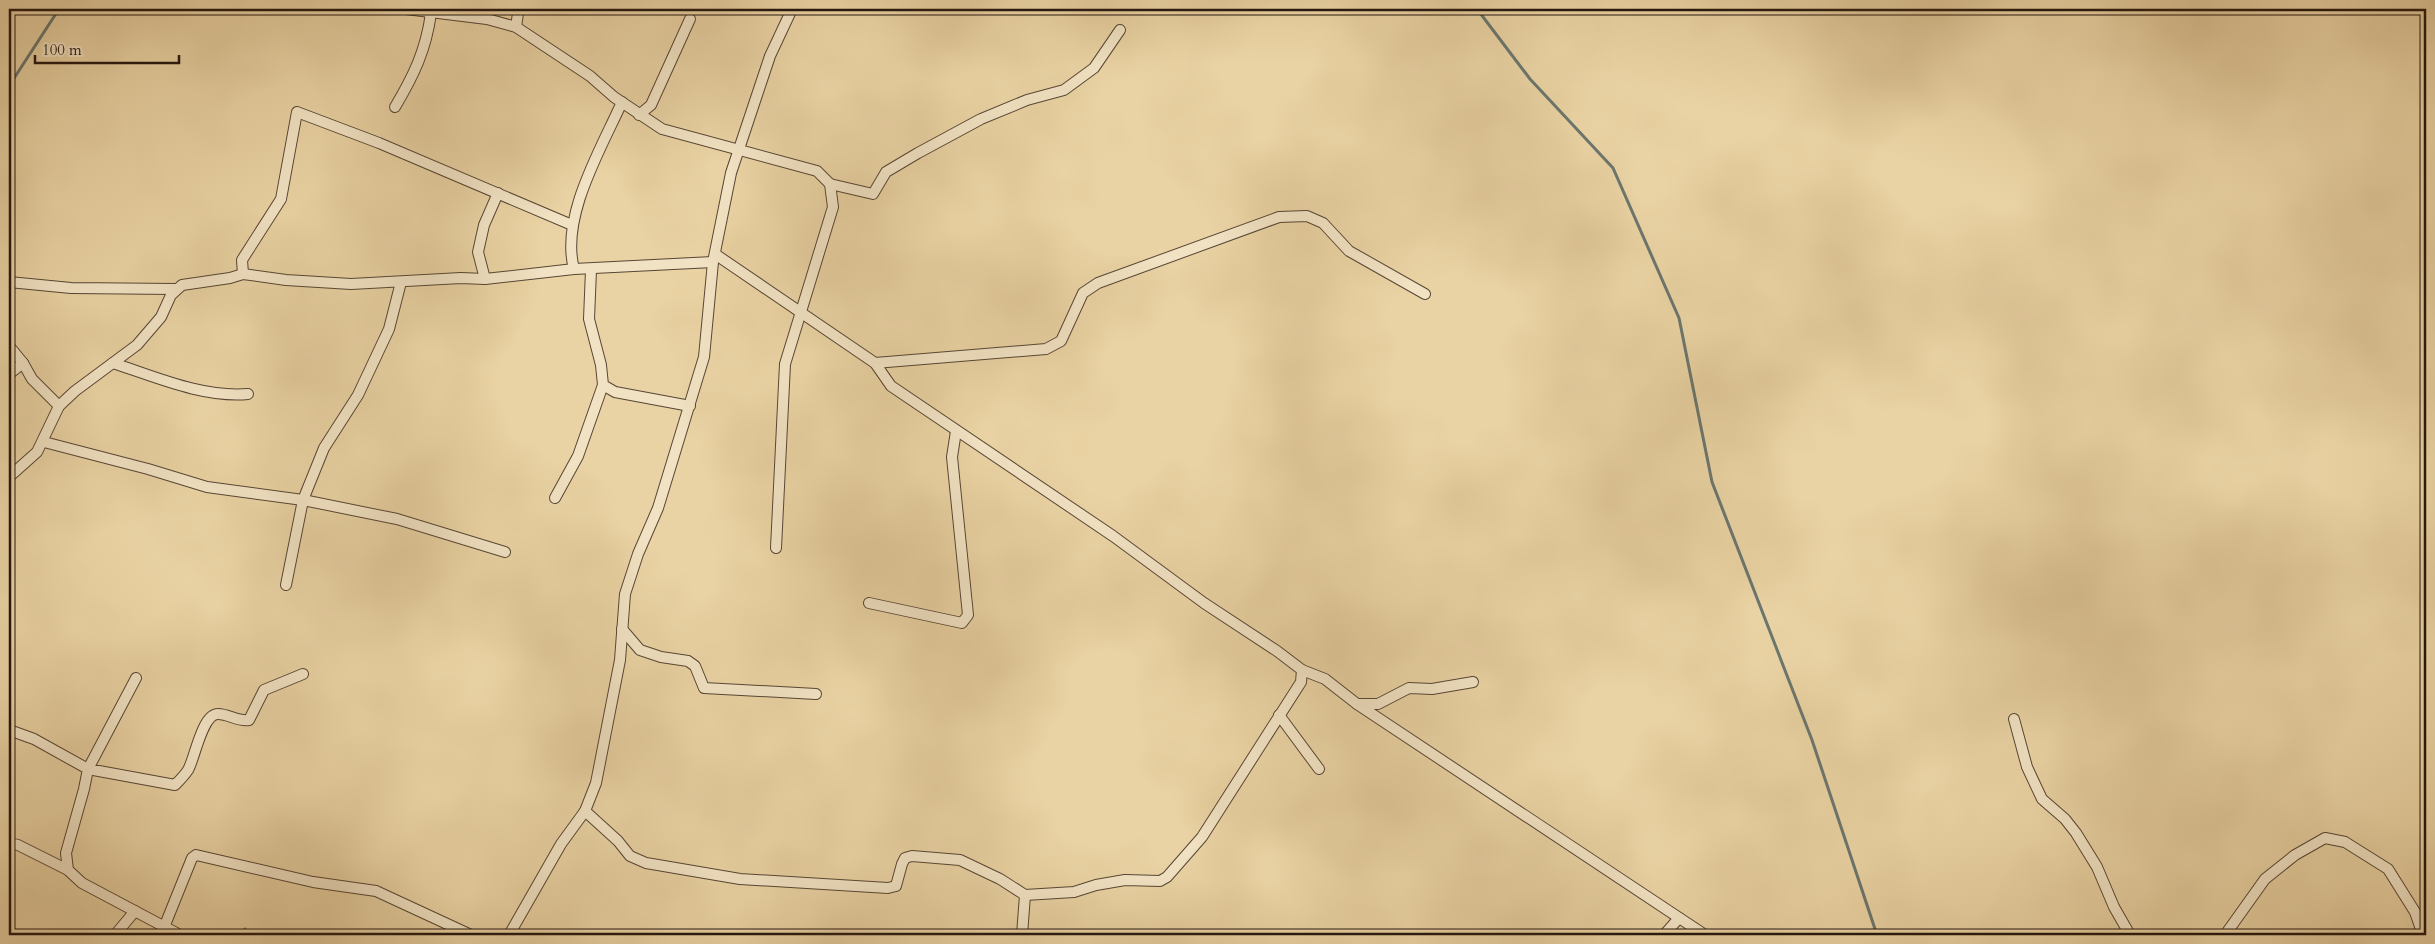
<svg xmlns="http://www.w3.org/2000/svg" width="2435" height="944" font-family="Cardo,serif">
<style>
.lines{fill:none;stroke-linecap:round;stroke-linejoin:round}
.stream{stroke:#6b766e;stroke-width:3}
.minor-casing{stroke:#574634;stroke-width:12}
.minor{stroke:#f1e2c3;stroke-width:10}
</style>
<rect width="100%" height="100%" fill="#e9d2a3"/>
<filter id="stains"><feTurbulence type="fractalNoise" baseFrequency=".004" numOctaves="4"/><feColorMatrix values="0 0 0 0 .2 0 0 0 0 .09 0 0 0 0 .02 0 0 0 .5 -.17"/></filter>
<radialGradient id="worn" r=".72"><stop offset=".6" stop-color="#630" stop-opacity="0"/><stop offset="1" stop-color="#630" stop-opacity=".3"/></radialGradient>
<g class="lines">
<g class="stream">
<polyline points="1477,9 1530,79 1613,168 1679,318 1712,482 1812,740 1877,935"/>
<polyline points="9,86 59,9"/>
<polyline points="245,929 247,935"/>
</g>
<defs>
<g id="minor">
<polyline points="406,9 487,19 516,27 590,76 614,97 662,129 817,171 830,184 833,207 785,364 776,548"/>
<polyline points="515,9 518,13 516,27"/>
<path d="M395,107c19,-32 31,-57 36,-94"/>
<polyline points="639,115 651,105 690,19"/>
<polyline points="830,184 873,194 886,172 918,153 981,119 1027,100 1064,90 1094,68 1120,30"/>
<path d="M574,269c-14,-52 27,-120 48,-167"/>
<polyline points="591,270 589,319 601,365 603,385 615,392 690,406"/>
<polyline points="243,274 242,260 281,199 297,112 379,143 572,225"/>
<polyline points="485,279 478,252 484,225 498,193"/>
<polyline points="9,282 71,288 176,289"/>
<polyline points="9,346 23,363 32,379 59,406"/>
<path d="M113,363c43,14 90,35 135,31"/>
<polyline points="875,363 1046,349 1061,341 1083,293 1098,283 1279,217 1307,216 1323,223 1349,251 1425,294"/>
<polyline points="9,374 23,363"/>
<polyline points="44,442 148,469 207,487 303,500 397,519 505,552"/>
<polyline points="9,477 37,452 59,406 75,391 137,345 161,317 171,295 182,285 230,278 243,274 286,280 351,284 461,278 485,279 574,269 713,262"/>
<polyline points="555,498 578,456 603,385"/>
<polyline points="286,585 303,500 324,448 358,395 389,329 401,282"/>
<polyline points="869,603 962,623 968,615 952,457 956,431"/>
<polyline points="622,629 640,650 661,657 688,661 695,666 704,688 816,694"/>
<polyline points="1302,670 1325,679 1357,704 1705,935"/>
<path d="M136,678l-48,91 87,16c5,-5 9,-9 13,-15 7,-12 14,-56 30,-56 11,0 20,8 31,6l15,-30 39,-16"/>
<polyline points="1357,704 1378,704 1409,688 1432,689 1473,682"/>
<polyline points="1279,715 1319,769"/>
<polyline points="2014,719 2027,767 2042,799 2065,819 2076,833 2097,867 2114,907 2130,935"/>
<polyline points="9,730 34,739 88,769 84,789 66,853 68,870 82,883 180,935"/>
<polyline points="585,811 618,841 630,856 646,863 740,879 888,888 896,886 902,864 905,858 912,856 960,860 1000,879 1025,895 1074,892 1096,885 1125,880 1160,881 1167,877 1202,837 1301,682 1302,670 1277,651 1204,603 1113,536 891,386 875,363 715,254"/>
<polyline points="9,843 18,845 68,870"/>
<polyline points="165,925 192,858 196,855 313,882 376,891 471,935"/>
<polyline points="115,935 135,911"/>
<polyline points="509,935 561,844 585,811 596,783 620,660 625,594 638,554 658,508 704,357 713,262 731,173 770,56 792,9"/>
<polyline points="1022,935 1025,895"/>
<polyline points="1664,935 1679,918"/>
<polyline points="2225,935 2265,879 2295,855 2325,838 2345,842 2388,869 2415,912 2423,935"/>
</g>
</defs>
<use href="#minor" class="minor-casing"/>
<use href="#minor" class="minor"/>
</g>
<rect width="2435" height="944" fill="none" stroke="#e9d2a3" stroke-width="30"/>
<rect x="10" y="10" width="2415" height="924" fill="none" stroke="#26170f" stroke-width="2.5"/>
<rect x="15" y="15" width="2405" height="914" fill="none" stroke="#26170f"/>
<path d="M35 55v8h144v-8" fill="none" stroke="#26170f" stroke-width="2.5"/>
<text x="42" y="55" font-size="15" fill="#26170f" stroke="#f1e2c3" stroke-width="4" paint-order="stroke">100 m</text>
<rect width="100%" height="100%" filter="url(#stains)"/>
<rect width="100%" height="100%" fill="url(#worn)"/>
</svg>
